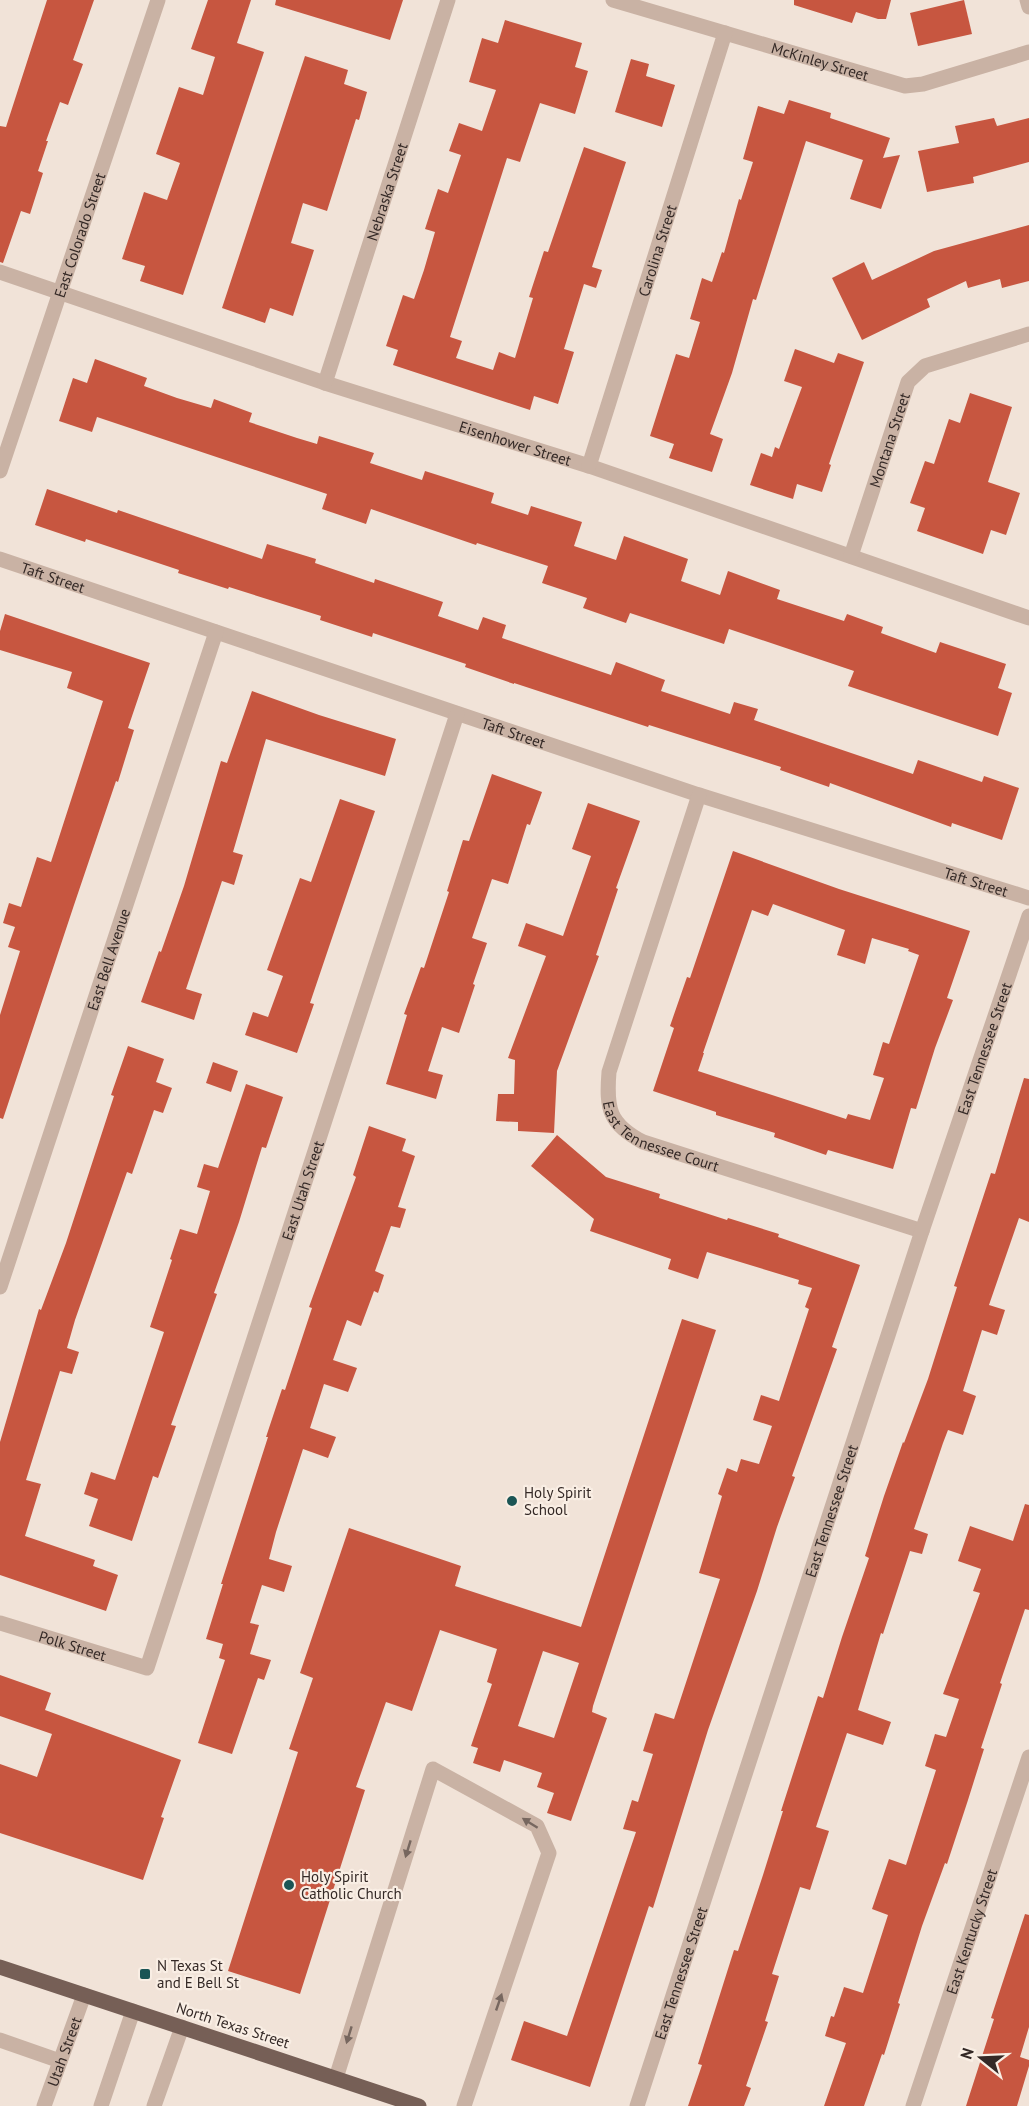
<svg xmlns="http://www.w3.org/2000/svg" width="1029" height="2106" font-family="'PT Sans',sans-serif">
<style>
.building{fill:#c75640;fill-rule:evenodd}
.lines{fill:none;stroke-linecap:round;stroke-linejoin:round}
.minor{stroke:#c9b2a4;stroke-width:15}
.major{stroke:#765f56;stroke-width:15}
.oneway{fill:#77675f}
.poi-dot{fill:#1b5555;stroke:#f9eee4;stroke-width:2}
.labels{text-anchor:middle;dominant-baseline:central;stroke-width:4.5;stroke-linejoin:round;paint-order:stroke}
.street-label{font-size:15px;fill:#342926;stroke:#f9eee4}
.poi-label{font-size:15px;fill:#342926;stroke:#f9eee4;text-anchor:start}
</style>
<rect width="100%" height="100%" fill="#f1e3d8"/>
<g class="building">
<polygon points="47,0 94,0 73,60 83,64 68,105 60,102 46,141 48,141 38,171 43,173 30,214 21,211 3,263 0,262 0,126 6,127"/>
<polygon points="208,0 251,0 237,43 264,52 183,295 140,281 145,266 122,259 144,192 167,200 180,163 156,154 179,87 203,95 215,57 191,49"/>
<polygon points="276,0 403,0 390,40 275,5"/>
<polygon points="794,0 891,0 886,19 878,19 856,12 852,23 794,5"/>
<polygon points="964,0 972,34 918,46 910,13"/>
<polygon points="505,20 582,43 575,67 588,71 575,114 540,103 520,162 507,158 450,337 462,341 456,358 493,370 499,352 515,358 533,298 529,297 544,251 548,252 584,147 626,162 592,267 602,270 596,288 584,284 564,349 574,352 558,404 534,396 530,410 393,365 398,350 386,346 403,295 414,299 424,270 435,232 425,229 438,189 448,193 461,155 449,151 459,123 482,131 496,90 469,82 482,38 498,43"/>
<polygon points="305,56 348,70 344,84 367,92 359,120 356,119 327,211 303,203 291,243 314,250 293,316 270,308 265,323 222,308"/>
<polygon points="631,59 649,64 646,76 675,85 662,127 615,112"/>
<polygon points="789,100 831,113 830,118 890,138 883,158 900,155 881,209 850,199 863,160 806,141 756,300 753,299 732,373 710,434 723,439 712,472 669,458 674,444 650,436 676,354 689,358 700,322 690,319 702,278 712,282 722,252 724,253 739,199 741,200 753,162 743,159 758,106 784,114"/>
<polygon points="994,118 997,126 1029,118 1029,162 973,177 974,183 927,192 918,151 959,143 955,126"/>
<polygon points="1029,225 1029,281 1002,288 1000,279 968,288 966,281 927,299 930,307 862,340 832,278 864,262 872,280 934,251"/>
<polygon points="795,349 834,363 838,353 864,362 829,464 831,465 822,492 797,484 793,499 750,485 761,453 772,457 775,447 779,449 802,387 784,381"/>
<polygon points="95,359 147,378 144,386 177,398 211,408 214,399 252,413 249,422 297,438 317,444 319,436 374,453 370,463 422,480 425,471 494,493 491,503 528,515 531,506 582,522 574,546 616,560 624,536 688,559 681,581 720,595 728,571 780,590 777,599 844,621 847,614 883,627 881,633 936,653 940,642 1006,664 998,688 1012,693 998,736 848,686 854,671 729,629 724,644 630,613 626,623 583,608 587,598 542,583 548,566 477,543 476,545 371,509 366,524 322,509 327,494 97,417 92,432 59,421 73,378 87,383"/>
<polygon points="970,393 1012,407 988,482 1020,493 1006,535 991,530 983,554 917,531 925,508 910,503 925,461 934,464 949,419 960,423"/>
<polygon points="47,489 117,513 118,510 262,559 267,544 316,559 315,563 374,583 375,579 443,602 438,616 478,630 483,617 506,625 502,638 611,675 616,662 665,680 661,691 730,714 734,702 758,709 754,720 913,774 918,760 982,782 984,776 1019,788 1002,840 952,823 951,827 830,783 829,787 780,770 781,767 649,725 648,727 514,683 514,684 465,667 466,664 373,633 372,637 320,620 321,616 229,587 228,589 178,573 179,570 86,539 85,542 35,525"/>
<polygon points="5,614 150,663 128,728 134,730 118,782 116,781 74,905 3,1119 0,1118 0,1015 20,951 8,947 15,927 3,923 9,903 21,907 37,857 51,862 103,701 67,688 72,672 0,650 0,631"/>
<polygon points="252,691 319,715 396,739 385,776 266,739 233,852 243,855 234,885 222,881 186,989 202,994 194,1020 141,1002 159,951 161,952 184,886 221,761 227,763"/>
<polygon points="492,774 542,792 530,825 527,824 508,884 492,879 472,938 487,943 473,984 475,985 459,1033 442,1027 428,1071 443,1075 436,1099 386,1084 407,1015 404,1014 421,967 424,968 449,892 447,891 463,840 469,841"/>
<polygon points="340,799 375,811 310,1003 314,1004 297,1053 245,1035 253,1012 268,1017 283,976 267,970 300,878 311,882"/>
<polygon points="588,803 640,821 616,888 618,889 596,955 599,956 557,1071 554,1133 518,1131 518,1122 496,1121 498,1094 514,1094 515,1060 508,1058 546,956 518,946 526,923 563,936 591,856 572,849"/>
<path d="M733,851l106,38 131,42 -23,67 6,2 -18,48 -19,61 -5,-1 -18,61 -65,-19 -2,5 -52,-18 1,-4 -59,-18v-3l-63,-21 21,-63 -4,-2 17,-49 3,1zM773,904l72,26 -8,25 28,9 7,-26 37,11 -1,2 11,4 -30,89 -6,-2 -10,33 11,3 -14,42 -22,-6 -2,5 -148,-48 6,-18h-1l49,-143 16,6z"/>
<polygon points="128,1046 164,1059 156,1082 172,1088 163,1113 154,1110 132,1174 127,1172 75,1320 67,1348 79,1352 72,1374 60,1371 26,1480 41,1484 25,1536 95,1560 93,1566 118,1575 106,1611 0,1575 0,1442 39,1309 41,1310 66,1243 114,1096 111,1095"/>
<polygon points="213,1062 238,1071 231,1092 206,1083"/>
<polygon points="1024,1078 1029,1079 1029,1222 1019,1218 989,1305 1005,1310 997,1335 982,1330 963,1391 976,1396 963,1435 948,1430 943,1443 914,1529 928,1534 922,1554 910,1551 883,1634 881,1633 858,1710 891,1722 883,1745 847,1733 816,1827 829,1831 810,1890 800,1887 772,1974 779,1976 765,2021 768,2022 746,2086 751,2088 744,2106 688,2106 702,2065 698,2064 734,1950 738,1951 763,1875 783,1811 781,1811 818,1696 823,1698 842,1637 869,1558 865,1556 884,1496 903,1442 904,1443 928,1379 957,1287 954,1286 991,1173 995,1174"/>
<polygon points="246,1084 283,1097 266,1148 262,1147 239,1222 214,1293 217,1294 171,1425 176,1426 158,1478 153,1476 132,1541 89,1526 98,1499 84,1494 91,1472 115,1480 164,1332 150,1327 172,1260 170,1259 180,1229 197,1234 210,1191 197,1187 204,1164 218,1168"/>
<polygon points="369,1126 406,1139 402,1151 415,1156 398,1207 406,1209 400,1228 391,1226 375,1271 384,1275 378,1293 374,1291 361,1326 347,1320 333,1360 357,1368 348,1392 324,1384 310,1428 336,1437 328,1458 303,1449 276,1532 269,1559 292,1566 284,1592 262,1585 250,1623 259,1625 250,1654 271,1660 264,1680 258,1678 232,1754 198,1743 225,1660 219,1658 223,1644 206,1639 223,1584 221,1584 268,1437 266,1437 282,1389 285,1390 312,1308 309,1307 356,1177 353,1175"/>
<polygon points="557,1135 606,1177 660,1194 659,1198 727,1220 728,1218 779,1234 778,1237 860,1265 832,1347 837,1349 792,1476 795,1477 777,1527 757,1591 708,1730 653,1908 649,1906 590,2087 511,2060 524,2021 567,2036 636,1832 623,1829 632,1800 638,1802 653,1754 643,1751 655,1713 674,1719 720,1579 699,1573 722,1496 718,1494 727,1468 737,1472 741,1459 759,1464 772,1426 753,1420 761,1395 779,1401 809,1309 805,1307 812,1288 798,1284 799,1280 707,1252 698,1279 668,1269 671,1259 590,1231 594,1219 531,1166"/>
<path d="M682,1319l34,11 -123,376 -1,6 15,6 -36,103 -24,-8 7,-20 -17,-6 5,-14 -38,-13 -4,12 -27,-9 5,-15 -7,-2 21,-62 -5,-2 10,-33 -57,-19 -28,81 -26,-9 -30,85 9,3 -65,204 -72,-23 70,-219 -9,-3 24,-71 -13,-5 49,-145 112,38 -6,20 126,41zM543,1651l36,12 -25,75 -36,-12z"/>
<polygon points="1025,1504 1029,1505 1029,1610 1025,1609 1000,1683 1002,1684 981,1748 984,1749 968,1800 947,1864 945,1863 922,1926 898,2003 900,2004 884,2055 882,2054 864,2106 824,2106 846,2043 825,2036 831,2016 834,2017 844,1987 863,1993 888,1915 872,1909 889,1859 906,1865 936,1770 925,1766 935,1734 946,1737 959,1699 943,1694 980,1593 973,1591 981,1569 958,1561 970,1526 1013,1541"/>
<polygon points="0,1675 51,1693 45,1710 181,1760 161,1817 164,1818 143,1880 0,1833 0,1764 37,1777 52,1734 0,1716"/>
<polygon points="1025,1914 1029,1915 1029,2027 1020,2057 1029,2060 1029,2066 1017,2106 966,2106 994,2019 991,2018"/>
</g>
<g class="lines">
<g class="minor">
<path id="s1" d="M613,0l292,86 18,-2 106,-32"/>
<polyline points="1027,0 1029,7"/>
<path id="s2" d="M0,272l325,111 264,83 440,152"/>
<path id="s3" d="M325,383l123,-383"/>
<path id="s4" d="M589,466l136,-433"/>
<path id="s5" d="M0,471l158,-471"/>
<path id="s6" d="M851,556l57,-174 17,-16 104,-32"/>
<path id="s7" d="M0,559l699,236 330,103"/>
<path id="s8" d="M699,795l-90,277c-3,37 0,52 34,70l279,89"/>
<path id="s9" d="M0,1287l216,-655"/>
<path id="s10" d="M0,1623l147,45 310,-954"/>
<polyline points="0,2040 60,2061"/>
<polyline points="336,2078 433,1769 537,1826 549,1853 464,2106"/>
<path id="s11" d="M44,2106l40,-111"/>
<polyline points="101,2106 133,2011"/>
<polyline points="154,2106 182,2027"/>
<path id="s12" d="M637,2106l285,-875 107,-315"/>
<path id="s13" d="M913,2106l116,-349"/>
</g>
<polyline class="major" points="0,1967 419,2106"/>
</g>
<defs><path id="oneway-solid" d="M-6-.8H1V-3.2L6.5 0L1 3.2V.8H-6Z" transform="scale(1.5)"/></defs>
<g class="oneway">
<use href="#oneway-solid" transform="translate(530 1823) rotate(-148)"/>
<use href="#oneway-solid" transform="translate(408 1849) rotate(107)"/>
<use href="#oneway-solid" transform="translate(499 2002) rotate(-71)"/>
<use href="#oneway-solid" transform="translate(349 2035) rotate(107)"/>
</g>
<g class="poi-dot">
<circle cx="512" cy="1501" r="6"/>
<circle cx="289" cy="1885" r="6"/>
<rect x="139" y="1968" width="12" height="12" rx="3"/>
</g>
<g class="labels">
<g class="street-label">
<text stroke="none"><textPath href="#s1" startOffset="216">McKinley Street</textPath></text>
<text stroke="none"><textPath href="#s3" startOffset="201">Nebraska Street</textPath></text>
<text stroke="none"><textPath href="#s5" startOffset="249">East Colorado Street</textPath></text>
<text stroke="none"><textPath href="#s4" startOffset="226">Carolina Street</textPath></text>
<text stroke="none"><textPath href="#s6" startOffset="122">Montana Street</textPath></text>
<text stroke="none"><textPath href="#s2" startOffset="543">Eisenhower Street</textPath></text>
<text stroke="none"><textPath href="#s7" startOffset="56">Taft Street</textPath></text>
<text stroke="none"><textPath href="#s7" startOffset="542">Taft Street</textPath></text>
<text stroke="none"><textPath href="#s7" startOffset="1028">Taft Street</textPath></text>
<text stroke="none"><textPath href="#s9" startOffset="345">East Bell Avenue</textPath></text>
<text stroke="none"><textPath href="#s12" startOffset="1113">East Tennessee Street</textPath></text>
<text stroke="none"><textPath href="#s8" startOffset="388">East Tennessee Court</textPath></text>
<text stroke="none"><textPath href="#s10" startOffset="656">East Utah Street</textPath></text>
<text stroke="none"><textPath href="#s12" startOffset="626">East Tennessee Street</textPath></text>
<text stroke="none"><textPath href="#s10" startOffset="76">Polk Street</textPath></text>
<text stroke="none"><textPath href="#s13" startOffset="184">East Kentucky Street</textPath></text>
<text stroke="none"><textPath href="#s12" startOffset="140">East Tennessee Street</textPath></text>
<text transform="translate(233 2025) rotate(18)">North Texas Street</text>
<text stroke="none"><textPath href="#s11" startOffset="58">Utah Street</textPath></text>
</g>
<g class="poi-label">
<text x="524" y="1492">Holy Spirit<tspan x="524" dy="17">School</tspan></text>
<text x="301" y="1876">Holy Spirit<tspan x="301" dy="17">Catholic Church</tspan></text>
<text x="157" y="1965">N Texas St<tspan x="157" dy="17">and E Bell St</tspan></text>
</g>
</g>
<g transform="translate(981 2058) rotate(288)" stroke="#f9eee4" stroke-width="4.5" paint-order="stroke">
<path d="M0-4.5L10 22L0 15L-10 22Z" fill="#342926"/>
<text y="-9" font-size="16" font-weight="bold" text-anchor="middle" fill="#342926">N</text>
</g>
</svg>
